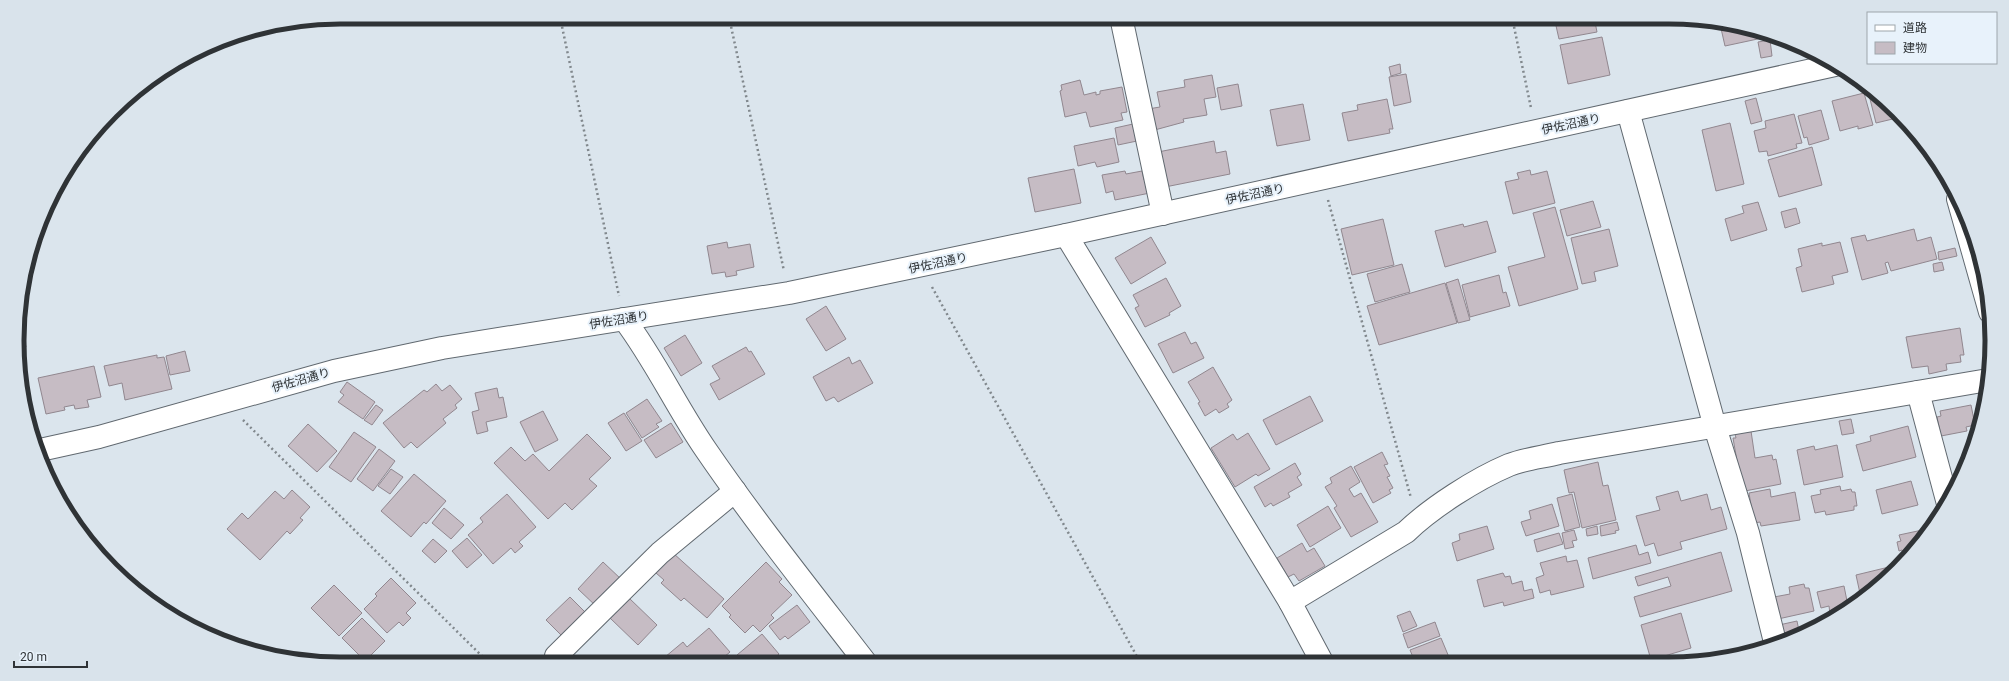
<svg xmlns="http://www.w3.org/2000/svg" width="2009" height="681" font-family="Roboto,'Noto Sans JP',sans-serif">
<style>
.building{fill:#c6bcc4;stroke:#91878f}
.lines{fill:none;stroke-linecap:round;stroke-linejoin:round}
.minor-casing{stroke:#616970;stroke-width:24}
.path{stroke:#81888d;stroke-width:2.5;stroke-dasharray:2 3;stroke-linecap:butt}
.minor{stroke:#fff;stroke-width:22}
.labels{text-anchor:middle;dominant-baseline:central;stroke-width:4;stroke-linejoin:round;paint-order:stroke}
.street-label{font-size:12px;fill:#2f3336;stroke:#e8f2fb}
.rim{fill:none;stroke:#2f3336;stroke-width:5}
</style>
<rect width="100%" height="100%" fill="#dbe5ed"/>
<g class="building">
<polygon points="1554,17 1594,17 1597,32 1559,39"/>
<polygon points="1720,24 1752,28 1766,33 1767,37 1725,46"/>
<polygon points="1602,37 1610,75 1568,84 1560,45"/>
<polygon points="1770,40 1772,56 1761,58 1758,42"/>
<polygon points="1400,64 1401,73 1391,76 1389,67"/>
<polygon points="1406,74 1411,102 1394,106 1389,77"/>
<polygon points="1212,75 1216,97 1204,99 1207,115 1183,119 1184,122 1151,131 1148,109 1160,107 1157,92 1185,87 1184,80"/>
<polygon points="1080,80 1084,95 1096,92 1096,95 1100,94 1100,91 1122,87 1127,112 1121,113 1123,120 1090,127 1086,112 1065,117 1060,91 1062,90 1061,85"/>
<polygon points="1238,84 1242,106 1221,110 1217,88"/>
<polygon points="1872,90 1901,117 1876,123 1868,91"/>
<polygon points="1864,93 1873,125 1858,129 1858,126 1840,131 1832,101"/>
<polygon points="1756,98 1762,121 1751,124 1745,101"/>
<polygon points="1387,99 1393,129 1389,129 1390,133 1348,141 1342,113 1358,110 1357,105"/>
<polygon points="1303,104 1310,140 1277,146 1270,110"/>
<polygon points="1821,110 1829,139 1809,145 1807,137 1804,138 1798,116"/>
<polygon points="1794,114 1802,143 1796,144 1797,148 1768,156 1767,151 1759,152 1754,131 1766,128 1765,121"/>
<polygon points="1730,123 1744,184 1716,191 1702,130"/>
<polygon points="1133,124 1137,141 1118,145 1115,128"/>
<polygon points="1114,138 1119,162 1097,167 1095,162 1078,166 1074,146"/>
<polygon points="1214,141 1216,153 1226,151 1230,174 1165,187 1158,152"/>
<polygon points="1812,147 1822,185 1779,197 1768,160"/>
<polygon points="1074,169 1081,203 1035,212 1028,178"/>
<polygon points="1530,170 1531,175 1547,171 1555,203 1513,214 1505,182 1519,179 1517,173"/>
<polygon points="1125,171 1126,174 1142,171 1144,180 1147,179 1150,193 1115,200 1113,191 1106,193 1102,175"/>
<polygon points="1593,201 1601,227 1567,236 1560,210"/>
<polygon points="1758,202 1767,230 1731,241 1725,219 1744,213 1742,206"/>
<polygon points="1555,207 1578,289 1519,306 1508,267 1545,257 1533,213"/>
<polygon points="1796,208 1800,223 1785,228 1781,212"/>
<polygon points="1383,219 1394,265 1352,275 1341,229"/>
<polygon points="1487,221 1496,252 1445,267 1435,231 1463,224 1464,227"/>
<polygon points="1609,229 1618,266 1594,272 1596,281 1582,284 1571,238"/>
<polygon points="1914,229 1917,241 1931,237 1937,259 1891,271 1888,262 1885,263 1888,273 1862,280 1851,238 1865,235 1867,241"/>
<polygon points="1151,237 1166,263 1131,284 1115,258"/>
<polygon points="727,242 728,248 750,244 754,267 736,271 737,275 726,277 725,272 712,274 707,246"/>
<polygon points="1840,242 1848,272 1832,276 1834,284 1802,292 1796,268 1802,266 1798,249 1822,243 1822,246"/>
<polygon points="1955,248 1957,256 1939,260 1938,252"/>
<polygon points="1942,262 1944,270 1934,272 1933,264"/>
<polygon points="1402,264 1410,292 1375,302 1367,274"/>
<polygon points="1499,275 1503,293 1506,292 1510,306 1470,317 1462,285"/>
<polygon points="1166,278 1181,306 1169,313 1170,315 1145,327 1135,308 1139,306 1133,295"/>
<polygon points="1458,279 1470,320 1458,323 1446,283"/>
<polygon points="1445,283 1457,323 1379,345 1367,306"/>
<polygon points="826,306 846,339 826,351 806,319"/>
<polygon points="19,326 21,326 26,347 18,349"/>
<polygon points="1960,328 1964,355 1960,355 1961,362 1946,364 1947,370 1929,374 1928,366 1912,368 1906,337"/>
<polygon points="1185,332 1191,344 1196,342 1204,358 1173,373 1158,344"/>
<polygon points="685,335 702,363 681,376 664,348"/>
<polygon points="746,347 749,352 751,351 765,374 719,400 710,384 720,379 712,366"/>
<polygon points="185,351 190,371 170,375 166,356"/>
<polygon points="157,355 157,358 164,357 172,389 125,400 122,383 109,386 104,366"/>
<polygon points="849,357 852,364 860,360 873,383 838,402 834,397 826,401 813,377"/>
<polygon points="94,366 101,397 87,400 89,407 75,409 74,405 64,407 65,410 46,414 38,378"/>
<polygon points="1213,367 1232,400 1227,404 1229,407 1219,413 1216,409 1205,416 1198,403 1200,402 1188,382"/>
<polygon points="347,382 375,402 363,419 338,402 344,395 340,392"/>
<polygon points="436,384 442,391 450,385 462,399 455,405 457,408 443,419 446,423 417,448 411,442 404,448 383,423 424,390 427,392"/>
<polygon points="497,388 499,398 503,397 507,417 486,422 488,431 477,434 472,412 479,410 475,393"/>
<polygon points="1310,396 1323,421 1276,445 1263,420"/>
<polygon points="647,399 662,421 656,424 659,427 642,438 626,413"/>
<polygon points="376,405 383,410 372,425 364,420"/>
<polygon points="1971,405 1975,425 1966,427 1967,431 1941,436 1937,417 1941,416 1940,411"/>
<polygon points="543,411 558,440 535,452 520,422"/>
<polygon points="624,413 642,441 626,451 608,423"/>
<polygon points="1851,419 1854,433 1842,435 1839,421"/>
<polygon points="671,423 683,442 656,458 644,440"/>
<polygon points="308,424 337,451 317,472 288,446"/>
<polygon points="1908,426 1916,457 1863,471 1856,445 1871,441 1870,436"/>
<polygon points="1751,431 1755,458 1772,455 1773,460 1776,459 1781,484 1745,491 1741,484 1733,438 1736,438 1735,434"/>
<polygon points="354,432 376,447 351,482 329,467"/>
<polygon points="1248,433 1270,469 1258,476 1256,474 1235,487 1211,448 1233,434 1237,440"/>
<polygon points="587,434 611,458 589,479 597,486 572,510 565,503 548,519 494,463 511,447 525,461 533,454 549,471"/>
<polygon points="1837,445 1843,477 1804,485 1797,450 1814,446 1815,450"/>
<polygon points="379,449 395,461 373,491 357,479"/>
<polygon points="1382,452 1388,464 1384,465 1390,476 1387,477 1393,488 1389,490 1391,493 1373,503 1354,467"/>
<polygon points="1598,462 1603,486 1608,485 1616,520 1582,528 1574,492 1569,493 1564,470"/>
<polygon points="1295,463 1301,474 1297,477 1302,485 1288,493 1290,497 1273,506 1271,503 1265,507 1254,487"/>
<polygon points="1351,466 1360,482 1349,489 1354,497 1361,493 1378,522 1351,537 1334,508 1337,506 1325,487 1332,483 1330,478"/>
<polygon points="391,469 403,477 390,494 378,486"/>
<polygon points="414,474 446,501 426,524 424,522 411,537 381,511"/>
<polygon points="1911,481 1918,505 1882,514 1876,490"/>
<polygon points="1840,486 1841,491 1851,489 1852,492 1855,492 1857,506 1854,506 1854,510 1826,515 1825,511 1815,513 1811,496 1821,494 1820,490"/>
<polygon points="1770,489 1771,497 1795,492 1800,520 1761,526 1760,522 1754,523 1749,493"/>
<polygon points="292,490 310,507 300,518 303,520 290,534 287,531 260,560 227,529 242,513 248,519 275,491 284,499"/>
<polygon points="1678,491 1681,501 1707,494 1711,510 1721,507 1727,529 1680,542 1682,549 1658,556 1654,543 1645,546 1636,516 1660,510 1656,497"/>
<polygon points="507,494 536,527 519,542 523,546 515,553 511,548 493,564 468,535 483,522 480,518"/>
<polygon points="1572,494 1580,527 1565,531 1557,498"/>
<polygon points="1552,504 1559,526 1526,536 1521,522 1531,519 1529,511"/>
<polygon points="1328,506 1341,528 1310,547 1297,525"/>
<polygon points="444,508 464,525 451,539 432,523"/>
<polygon points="1617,522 1619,530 1615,531 1616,533 1601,536 1600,526"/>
<polygon points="1487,526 1494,549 1457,561 1452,543 1460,540 1459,534"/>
<polygon points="1597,526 1598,534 1587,536 1586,529"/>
<polygon points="1927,529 1904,557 1902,550 1899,551 1897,542 1901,541 1899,535"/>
<polygon points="1574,530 1577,540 1572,541 1574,547 1565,549 1562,533"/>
<polygon points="1559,533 1563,544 1537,552 1534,540"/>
<polygon points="467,538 482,555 467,568 452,551"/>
<polygon points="433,539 447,551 435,563 422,551"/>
<polygon points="1302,543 1307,552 1314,548 1325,566 1299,581 1294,574 1288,577 1277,558"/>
<polygon points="1636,545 1639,555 1648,552 1651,563 1593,579 1588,558"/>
<polygon points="1721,552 1732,591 1640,617 1634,597 1671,586 1668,577 1638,586 1635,577"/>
<polygon points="673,553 724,599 707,618 684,598 681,601 661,583 664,580 656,573"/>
<polygon points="1566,556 1567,562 1577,560 1584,587 1551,595 1550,590 1540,593 1536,578 1544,575 1540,563"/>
<polygon points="603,562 622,580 597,607 578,589"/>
<polygon points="766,562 782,579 779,582 792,595 771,615 774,618 760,632 753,625 745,633 729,617 731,615 722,606"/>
<polygon points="1889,567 1890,573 1882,584 1861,598 1856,575"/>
<polygon points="1503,573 1505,577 1510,576 1512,584 1522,581 1524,591 1532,589 1534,598 1504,606 1503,602 1484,607 1477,580"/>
<polygon points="391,578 416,603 406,613 411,618 403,626 399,622 387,633 364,609 377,596 375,594"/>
<polygon points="1804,584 1805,588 1809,588 1814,611 1778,619 1774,597 1790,594 1789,587"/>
<polygon points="334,585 362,613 339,636 311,608"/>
<polygon points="1844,586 1848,606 1823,623 1822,616 1830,614 1829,606 1821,608 1817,592"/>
<polygon points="570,597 586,613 562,636 546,620"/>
<polygon points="629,598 657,625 638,645 610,618"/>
<polygon points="797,605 810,622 788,639 785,636 780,640 769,626"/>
<polygon points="1410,611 1417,626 1403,632 1397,616"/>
<polygon points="1681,613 1691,648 1651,660 1641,625"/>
<polygon points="362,618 385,641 365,661 342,638"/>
<polygon points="1797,621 1799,631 1814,629 1782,640 1779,625"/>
<polygon points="1435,622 1440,636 1408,648 1403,634"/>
<polygon points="709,628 730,652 717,663 670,663 665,657 683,642 687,647"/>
<polygon points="762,634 779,654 769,663 743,663 737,655"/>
<polygon points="1441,638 1451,662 1415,662 1410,650"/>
<polygon points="542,656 549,664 532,664"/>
<polygon points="733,657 738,663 726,663"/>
</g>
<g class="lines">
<defs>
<g id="minor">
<polyline points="1121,17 1163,214"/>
<polyline points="1628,111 1715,427 1748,533 1775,642"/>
<polyline points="1958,199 1990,312"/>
<polyline points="1066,235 1290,602 1322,662"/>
<path d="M624,319c31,41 53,89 82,131 50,73 106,143 160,213"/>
<polyline points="1918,392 1948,504"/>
<polyline points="40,450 99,437 334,371 442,348 789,293 1066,235 1835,65"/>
<path d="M1290,602l116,-70c26,-25 70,-53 103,-67 15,-6 34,-8 50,-12l429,-73"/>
<polyline points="556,656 660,553 735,491"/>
</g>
</defs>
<use href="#minor" class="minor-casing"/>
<g class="path">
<polyline points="560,17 619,296"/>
<polyline points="729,17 784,271"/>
<polyline points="1512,17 1531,108"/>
<polyline points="1328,200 1411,498"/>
<polyline points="932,287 1140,662"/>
<polyline points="243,420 490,664"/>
</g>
<use href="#minor" class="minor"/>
</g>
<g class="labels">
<g class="street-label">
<text transform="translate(1571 124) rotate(-12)">伊佐沼通り</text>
<text transform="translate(1255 194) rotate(-12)">伊佐沼通り</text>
<text transform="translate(938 263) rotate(-12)">伊佐沼通り</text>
<text transform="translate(619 320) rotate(-9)">伊佐沼通り</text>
<text transform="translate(301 380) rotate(-16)">伊佐沼通り</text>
</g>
</g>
<path d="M0 0H2009V681H0ZM340 24H1669A316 316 0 0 1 1985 340V341A316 316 0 0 1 1669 657H340A316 316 0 0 1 24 341V340A316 316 0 0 1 340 24Z" fill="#d9e3eb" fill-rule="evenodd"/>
<path class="rim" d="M340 24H1669A316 316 0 0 1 1985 340V341A316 316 0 0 1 1669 657H340A316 316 0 0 1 24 341V340A316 316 0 0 1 340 24Z"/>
<rect x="1867" y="12" width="130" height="52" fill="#e8f2fb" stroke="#9ea6ac"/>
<rect x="1875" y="25" width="20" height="6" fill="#ffffff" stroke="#9ea6ac"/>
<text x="1903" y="32" font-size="12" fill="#2f3336">道路</text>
<rect x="1875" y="42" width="20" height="12" fill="#c6bcc4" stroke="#9ea6ac"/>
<text x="1903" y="52" font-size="12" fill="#2f3336">建物</text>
<path d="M14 661v6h73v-6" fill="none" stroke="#2f3336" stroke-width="2"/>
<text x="20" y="661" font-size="12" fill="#2f3336" stroke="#e8f2fb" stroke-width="3" paint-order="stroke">20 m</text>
</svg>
